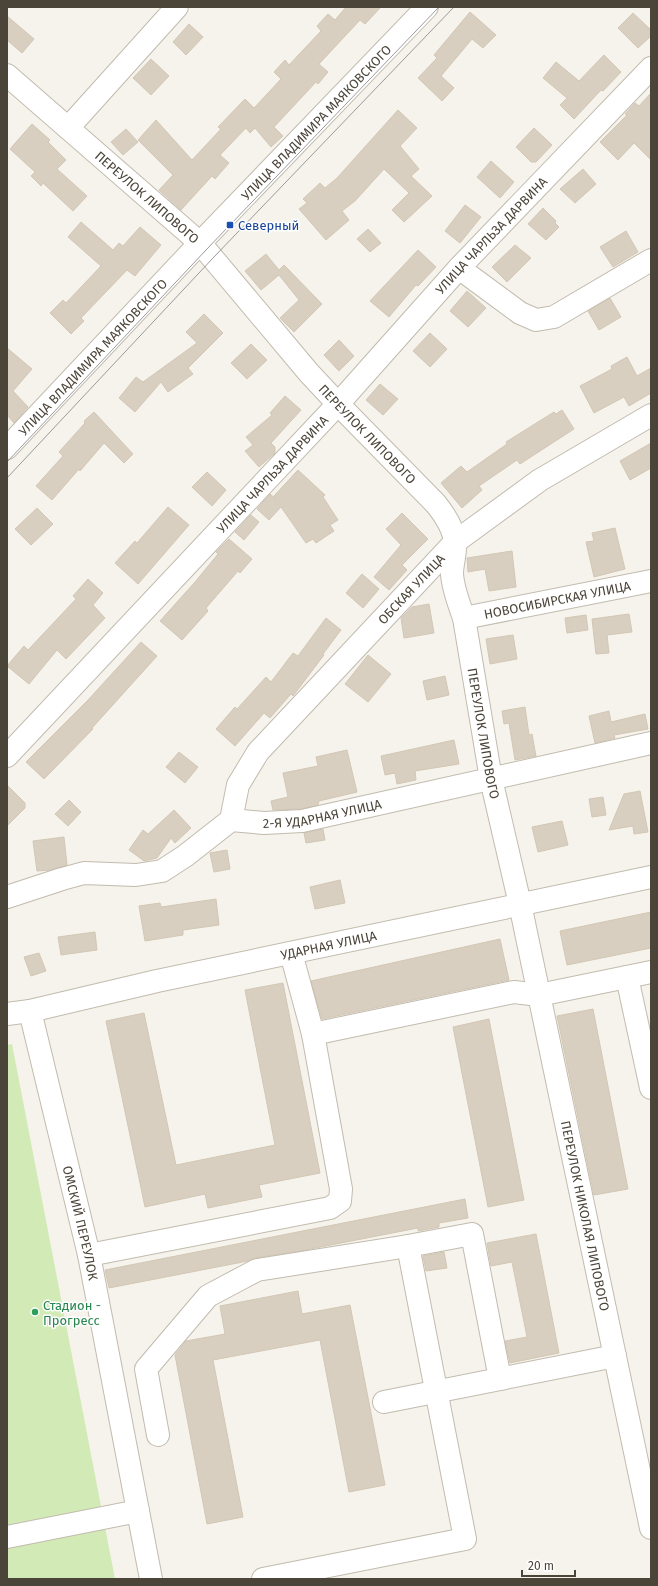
<svg xmlns="http://www.w3.org/2000/svg" width="658" height="1586" font-family="'Fira Sans',sans-serif">
<style>
.green{fill:#d2eab5}
.building{fill:#d8cfc1;stroke:#d3c7b4}
.lines{fill:none;stroke-linecap:round;stroke-linejoin:round}
.minor-casing{stroke:#c2bbae;stroke-width:24}
.minor{stroke:#fff;stroke-width:22}
.tram{stroke:#9a9a9a;stroke-width:1}
.transit-dot{fill:#1a4fb4;stroke:#fff;stroke-width:1.5}
.leisure-dot{fill:#2e9e5b;stroke:#fff;stroke-width:1.5}
.labels{text-anchor:middle;dominant-baseline:central;stroke-width:3;stroke-linejoin:round;paint-order:stroke}
.street-label{font-size:13px;fill:#4b4439;stroke:#fff}
.transit-label{font-size:13px;fill:#164399;stroke:#fff;text-anchor:start}
.leisure-label{font-size:13px;fill:#27864d;stroke:#fff;text-anchor:start}
</style>
<rect width="100%" height="100%" fill="#f6f3ec"/>
<polygon class="green" points="12,1044 115,1579 7,1579 7,1045"/>
<g class="building">
<polygon points="346,7 381,7 365,24 360,20 319,64 328,72 318,84 316,82 274,127 283,136 271,147 255,128 250,133 246,128 220,155 229,163 215,179 212,176 181,210 159,190 173,175 138,140 156,120 192,160 221,129 218,127 245,99 254,108 281,79 274,72 285,60 289,65 321,31 317,26 328,14 335,20"/>
<polygon points="470,12 496,35 483,48 472,39 441,76 454,88 442,101 418,78 437,58 434,55"/>
<polygon points="633,13 651,30 651,36 638,48 618,28"/>
<polygon points="7,16 34,39 22,53 7,40"/>
<polygon points="189,24 203,37 186,55 173,42"/>
<polygon points="604,55 621,72 603,91 601,90 574,119 560,105 567,98 543,78 556,62 579,81"/>
<polygon points="151,59 169,76 151,95 133,78"/>
<polygon points="651,93 651,160 634,143 618,160 600,142 627,115 625,114 635,103 639,106"/>
<polygon points="398,110 417,128 400,146 419,169 411,176 432,196 404,222 392,210 409,193 384,169 355,201 342,211 349,220 326,240 299,209 307,203 303,199 320,183 325,188 337,178"/>
<polygon points="32,124 50,140 48,142 66,160 57,169 87,196 73,211 43,183 41,186 31,176 35,172 10,149"/>
<polygon points="534,128 552,145 536,162 531,162 516,147"/>
<polygon points="126,129 138,142 123,155 111,142"/>
<polygon points="491,161 514,182 500,198 477,177"/>
<polygon points="583,169 596,184 575,203 560,189"/>
<polygon points="465,205 481,217 460,243 445,231"/>
<polygon points="543,208 556,221 555,223 559,227 546,240 528,224"/>
<polygon points="81,222 113,250 119,243 123,246 140,227 161,245 135,276 127,270 81,318 84,321 71,334 50,313 63,300 66,303 101,266 68,237"/>
<polygon points="368,229 381,243 370,252 357,239"/>
<polygon points="626,231 638,252 613,267 600,247"/>
<polygon points="515,245 531,258 507,282 492,267"/>
<polygon points="418,250 436,267 418,286 416,285 389,317 370,301"/>
<polygon points="266,254 279,270 284,265 322,304 294,332 280,318 299,300 279,275 261,290 245,271"/>
<polygon points="467,291 486,308 468,327 450,311"/>
<polygon points="610,298 621,317 599,330 588,311"/>
<polygon points="204,314 223,333 188,368 193,374 168,392 161,382 135,412 119,398 136,377 143,382 197,343 186,332"/>
<polygon points="430,333 447,349 430,367 413,351"/>
<polygon points="339,340 354,356 339,371 324,355"/>
<polygon points="251,344 267,360 247,379 231,363"/>
<polygon points="7,348 32,369 13,391 28,407 14,423 7,415"/>
<polygon points="627,357 637,376 651,368 651,393 629,406 624,397 594,413 580,386 612,369 611,366"/>
<polygon points="380,384 398,399 383,415 366,400"/>
<polygon points="285,396 301,410 271,443 275,447 275,453 259,467 245,451 253,445 246,437 272,415 270,413"/>
<polygon points="562,410 574,429 520,464 517,460 479,486 482,490 462,508 441,483 461,466 467,472 507,444 506,442 554,412 556,414"/>
<polygon points="94,412 133,454 124,463 104,443 80,471 79,469 52,500 36,486 63,456 59,452 85,423 84,421"/>
<polygon points="651,443 651,468 630,480 620,461"/>
<polygon points="298,470 325,495 323,497 338,520 330,525 334,531 316,543 313,539 306,543 281,507 269,520 257,509 270,494 276,499 274,496"/>
<polygon points="207,472 226,490 212,506 192,487"/>
<polygon points="168,507 189,525 138,584 115,563 135,541 137,543"/>
<polygon points="37,508 53,524 31,545 15,529"/>
<polygon points="402,513 428,539 402,565 407,570 389,590 374,577 401,545 386,529"/>
<polygon points="251,515 259,522 244,540 235,532"/>
<polygon points="615,528 625,569 594,577 586,542 594,541 592,533"/>
<polygon points="229,539 252,559 240,573 238,571 206,608 208,611 182,640 160,621 195,582 218,554 216,552"/>
<polygon points="512,551 516,587 489,591 485,569 468,572 467,558"/>
<polygon points="362,574 379,589 363,608 346,593"/>
<polygon points="88,579 103,593 93,605 105,618 66,659 57,650 29,684 7,666 24,646 28,650 76,599 73,596"/>
<polygon points="429,604 434,633 404,638 401,618 412,607"/>
<polygon points="629,614 632,632 607,635 609,653 596,654 592,619"/>
<polygon points="586,615 588,630 567,633 565,618"/>
<polygon points="326,618 341,630 323,654 324,655 293,696 291,694 270,718 264,713 235,746 216,729 235,707 237,709 266,677 271,682 293,653 298,656"/>
<polygon points="513,635 517,659 490,664 486,639"/>
<polygon points="141,642 157,656 92,728 93,729 44,779 26,762 88,700"/>
<polygon points="368,655 391,674 368,702 345,684"/>
<polygon points="445,676 449,695 427,700 423,681"/>
<polygon points="525,707 529,735 532,734 536,756 515,760 509,723 504,724 502,711"/>
<polygon points="609,711 611,722 645,714 648,729 614,735 615,738 595,743 589,716"/>
<polygon points="454,740 459,764 415,771 416,780 397,784 395,773 385,775 381,756"/>
<polygon points="347,750 357,792 319,801 318,805 300,809 273,810 271,801 288,797 283,773 318,766 316,757"/>
<polygon points="179,752 198,767 185,783 166,767"/>
<polygon points="7,785 25,803 25,808 7,826"/>
<polygon points="640,791 648,832 634,834 633,826 609,830 624,794"/>
<polygon points="603,797 606,815 592,817 589,799"/>
<polygon points="69,800 81,812 68,826 55,814"/>
<polygon points="174,810 191,828 175,843 171,838 157,858 144,861 129,850 143,830 148,834"/>
<polygon points="562,821 568,845 538,852 532,827"/>
<polygon points="323,829 325,840 306,843 304,833"/>
<polygon points="64,837 67,865 51,870 37,871 33,841"/>
<polygon points="227,850 230,869 214,872 210,853"/>
<polygon points="340,880 345,903 315,909 310,887"/>
<polygon points="216,899 219,925 183,930 183,935 145,941 139,906 160,903 161,907"/>
<polygon points="651,912 651,948 567,965 560,931"/>
<polygon points="95,932 97,950 61,955 58,937"/>
<polygon points="500,939 509,980 322,1019 311,981"/>
<polygon points="39,953 46,971 31,976 24,957"/>
<polygon points="283,983 320,1173 259,1185 262,1197 208,1208 205,1194 145,1207 106,1021 144,1013 176,1165 275,1145 245,990"/>
<polygon points="593,1009 628,1189 594,1195 557,1016"/>
<polygon points="489,1019 524,1200 488,1207 453,1027"/>
<polygon points="465,1199 468,1218 439,1223 439,1227 418,1231 418,1228 300,1251 255,1258 248,1261 109,1288 105,1270"/>
<polygon points="536,1234 559,1353 510,1363 505,1341 527,1337 512,1262 491,1266 487,1243"/>
<polygon points="444,1252 447,1268 426,1271 423,1256"/>
<polygon points="298,1291 302,1314 350,1305 385,1485 349,1492 320,1340 213,1360 243,1517 207,1524 175,1355 186,1341 225,1334 220,1306"/>
</g>
<g class="lines">
<defs>
<g id="minor">
<path id="s1" d="M7,75l193,168 109,130 29,31 98,100c8,10 18,25 19,39 1,10 -3,20 -3,31 1,15 7,30 12,44l27,161 29,125 131,624"/>
<polyline points="68,128 177,7"/>
<polyline points="459,268 520,313 536,320 554,317 651,260"/>
<path id="s2" d="M7,448l193,-205 227,-236"/>
<path id="s3" d="M464,618l187,-37"/>
<path id="s4" d="M7,756l331,-352 121,-136 192,-200"/>
<path id="s5" d="M231,820l7,-35 20,-33 197,-210 85,-62 111,-65"/>
<path id="s6" d="M7,897l55,-18 22,-6 52,2 26,-4 23,-15 46,-36 33,3 38,-2 349,-78"/>
<polyline points="291,953 313,1034 514,992 539,995 651,972"/>
<polyline points="627,977 651,1088"/>
<path id="s7" d="M30,1011l59,244 62,324"/>
<path id="s8" d="M7,1014l23,-3 127,-30 494,-104"/>
<polyline points="408,1246 472,1234 500,1379"/>
<polyline points="89,1255 330,1208 340,1201 341,1189 313,1034"/>
<polyline points="384,1402 615,1356"/>
<polyline points="158,1435 146,1369 208,1296 257,1270 408,1246 465,1539 263,1579"/>
<polyline points="7,1537 138,1511"/>
</g>
</defs>
<use href="#minor" class="minor-casing"/>
<use href="#minor" class="minor"/>
<g class="tram">
<polyline points="7,462 206,250 439,7"/>
<polyline points="7,478 213,258 454,7"/>
</g>
</g>
<rect class="transit-dot" x="226" y="221" width="8" height="8" rx="2"/>
<circle class="leisure-dot" cx="35" cy="1312" r="4"/>
<g class="labels">
<g class="street-label">
<text stroke="none"><textPath href="#s2" startOffset="449">УЛИЦА ВЛАДИМИРА МАЯКОВСКОГО</textPath></text>
<text stroke="none"><textPath href="#s1" startOffset="186">ПЕРЕУЛОК ЛИПОВОГО</textPath></text>
<text stroke="none"><textPath href="#s4" startOffset="711">УЛИЦА ЧАРЛЬЗА ДАРВИНА</textPath></text>
<text stroke="none"><textPath href="#s2" startOffset="125">УЛИЦА ВЛАДИМИРА МАЯКОВСКОГО</textPath></text>
<text stroke="none"><textPath href="#s1" startOffset="510">ПЕРЕУЛОК ЛИПОВОГО</textPath></text>
<text stroke="none"><textPath href="#s4" startOffset="387">УЛИЦА ЧАРЛЬЗА ДАРВИНА</textPath></text>
<text stroke="none"><textPath href="#s5" startOffset="298">ОБСКАЯ УЛИЦА</textPath></text>
<text stroke="none"><textPath href="#s3" startOffset="95">НОВОСИБИРСКАЯ УЛИЦА</textPath></text>
<text stroke="none"><textPath href="#s1" startOffset="846">ПЕРЕУЛОК ЛИПОВОГО</textPath></text>
<text stroke="none"><textPath href="#s6" startOffset="337">2-Я УДАРНАЯ УЛИЦА</textPath></text>
<text stroke="none"><textPath href="#s8" startOffset="329">УДАРНАЯ УЛИЦА</textPath></text>
<text stroke="none"><textPath href="#s1" startOffset="1339">ПЕРЕУЛОК НИКОЛАЯ ЛИПОВОГО</textPath></text>
<text stroke="none"><textPath href="#s7" startOffset="218">ОМСКИЙ ПЕРЕУЛОК</textPath></text>
</g>
<g class="transit-label">
<text x="238" y="225">Северный</text>
</g>
<g class="leisure-label">
<text x="43" y="1305">Стадион -<tspan x="43" dy="15">Прогресс</tspan></text>
</g>
</g>
<rect width="658" height="1586" fill="none" stroke="#4b4439" stroke-width="16"/>
<path d="M522 1570v6h53v-6" fill="none" stroke="#4b4439" stroke-width="2"/>
<text x="528" y="1570" font-size="12" fill="#4b4439" stroke="#ffffff" stroke-width="3" paint-order="stroke">20 m</text>
</svg>
